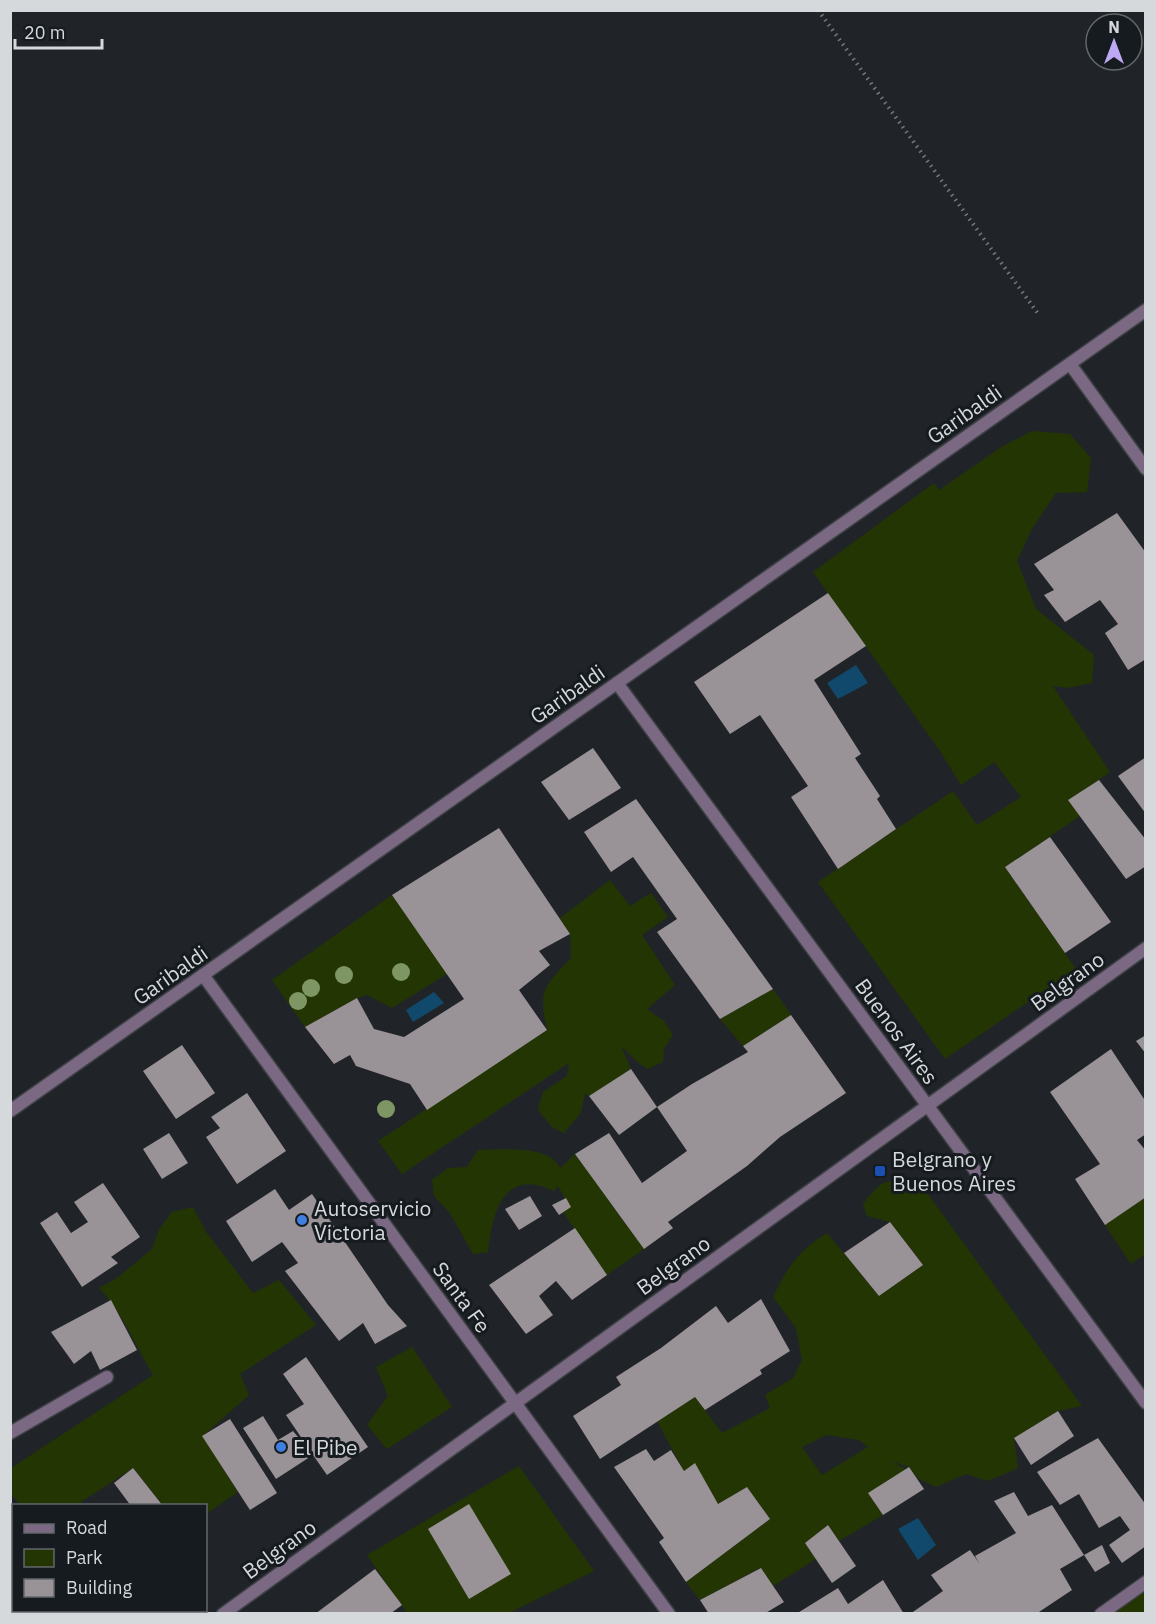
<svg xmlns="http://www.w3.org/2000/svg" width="1156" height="1624" font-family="'IBM Plex Sans',sans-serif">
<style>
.green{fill:#243504;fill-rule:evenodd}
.water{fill:#10496b}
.building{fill:#999296}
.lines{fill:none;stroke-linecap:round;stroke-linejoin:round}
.service-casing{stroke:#3d4145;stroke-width:15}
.minor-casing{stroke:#3d4145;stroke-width:15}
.path{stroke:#75797c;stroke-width:4;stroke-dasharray:1.5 4.5;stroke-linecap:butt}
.service{stroke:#7b6983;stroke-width:12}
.minor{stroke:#7b6983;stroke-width:12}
.tree{fill:#7d9663}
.transit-dot{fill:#1a4fb4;stroke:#161b1f;stroke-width:2}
.shop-dot{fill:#3f7fe0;stroke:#161b1f;stroke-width:2}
.labels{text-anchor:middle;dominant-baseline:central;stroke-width:6;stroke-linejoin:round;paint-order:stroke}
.street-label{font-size:21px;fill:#d6d9dc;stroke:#161b1f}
.poi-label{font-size:21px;fill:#d6d9dc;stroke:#161b1f;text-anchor:start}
</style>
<rect width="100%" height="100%" fill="#202428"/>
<g class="green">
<polygon points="1032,431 1070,434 1091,458 1087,492 1056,493 1032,529 1017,561 1036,609 1094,655 1092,683 1067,688 1053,686 1110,772 1069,800 1080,816 1005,867 1076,969 945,1059 818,882 953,791 977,825 1021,797 994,762 961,785 940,751 813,572 934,483 939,490 1003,446"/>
<path d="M610,880l20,26 21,-13 17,24 -26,18 33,50 -28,24 17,12 9,14 -9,14 -1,13 -16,7 -13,-10 -13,-13 10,23 -42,27 -4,-3 -4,20 -17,20 -12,-6 -14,-17 5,-18 24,-16 2,-13 -167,111 -24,-33 169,-111c-9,-41 -3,-43 24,-72l-1,-24 -10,-16z"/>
<polygon points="392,895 447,974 392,1008 367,995 357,998 305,1027 272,980"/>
<polygon points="773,989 791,1015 743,1046 720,1019"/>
<path d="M478,1150c24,0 69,-6 82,18l15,-14 69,95 -37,26 -44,-63 7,-5 -12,-21 -4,5c-5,-2 -12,-5 -18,-6 -38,-7 -45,40 -48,67l-15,2 -23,-41 -16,-17 -2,-16 16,-12 19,-1z"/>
<path d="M912,1179l18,18 152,209 -24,5 -44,27 4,30 -30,13 -22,-7 -30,13 -19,-9 -8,-11 -18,-6 15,8 -38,24 15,22 -44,26 -11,-16 -23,18 11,16 -43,27 -13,-18 -60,32 -14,-18 84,-63 -23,-32 -29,17 -23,-40 -11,7 -27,-50 38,-24 27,36 48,-25 -5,-13 28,-17 9,-18 -6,-32 -23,-31c14,-29 26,-47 54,-64l52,63 44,-31 -33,-43 -23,-6 -4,-12c18,-23 20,-24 49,-25zM827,1435l32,5 9,7 -46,28 -20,-28z"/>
<polygon points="1145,1197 1145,1254 1131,1264 1105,1225"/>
<path d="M193,1207l13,25 47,61 26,-13 37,45 -76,49 9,21 -46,41 35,56 -32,22v-8l-43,-1 -30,-37 -52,34 2,3h-63l-9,-11v-26l142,-93c-17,-28 -31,-64 -54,-87l18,-10 35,-29 7,-19 13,-18z"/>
<polygon points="412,1347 452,1407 387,1449 367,1425 388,1396 376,1367"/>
<polygon points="519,1466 594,1571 509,1613 407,1613 367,1555"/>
<polygon points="1145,1582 1145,1613 1101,1613"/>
</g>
<g class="water">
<polygon points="856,665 868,683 838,699 827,683"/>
<polygon points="434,992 444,1003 413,1022 406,1010"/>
<polygon points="918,1518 936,1545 918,1560 898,1529"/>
</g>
<g class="building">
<polygon points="1117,513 1146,553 1146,659 1128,670 1105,633 1118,624 1100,600 1065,622 1044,595 1054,590 1034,564"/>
<polygon points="828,593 866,646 814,680 861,754 855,758 880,796 877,799 896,829 838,869 791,797 808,786 760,715 730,734 694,682"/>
<polygon points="593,748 621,788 569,820 541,782"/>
<polygon points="1146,757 1146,814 1118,776"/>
<polygon points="1099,780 1146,840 1146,866 1126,879 1068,800"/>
<polygon points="636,799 773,989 720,1019 657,932 677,919 633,857 611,872 584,832"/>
<polygon points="499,828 570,934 539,951 550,965 519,990 547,1030 427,1110 410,1084 356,1066 350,1055 334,1064 305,1027 357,998 374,1029 404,1037 464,999 392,895"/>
<polygon points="1050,837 1111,922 1065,953 1005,867"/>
<polygon points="791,1015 846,1093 780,1137 747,1166 668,1222 673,1228 644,1249 575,1154 609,1133 642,1183 687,1151 657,1107 692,1084 748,1052 743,1046"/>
<polygon points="1146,1035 1146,1054 1136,1041"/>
<polygon points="182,1045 215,1093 176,1119 143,1071"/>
<polygon points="1111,1049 1146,1102 1146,1134 1137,1140 1146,1151 1146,1197 1105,1225 1075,1179 1100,1164 1050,1092"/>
<polygon points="631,1069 657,1107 619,1135 589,1096"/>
<polygon points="247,1093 286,1151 237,1184 206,1137 220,1128 211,1117"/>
<polygon points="169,1133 188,1163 162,1179 143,1149"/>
<polygon points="103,1183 140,1237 111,1257 118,1263 82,1287 40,1223 57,1212 71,1233 88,1222 74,1202"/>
<polygon points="275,1189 289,1210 312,1194 388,1305 407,1326 375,1344 363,1323 339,1341 285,1271 298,1263 282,1242 252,1262 226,1221"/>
<polygon points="530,1196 542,1216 519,1230 505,1209"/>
<polygon points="566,1198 571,1207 559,1215 552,1205"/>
<polygon points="890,1222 923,1265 879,1296 844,1253"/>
<polygon points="575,1228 607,1275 572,1300 556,1281 539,1296 553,1315 526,1334 489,1285"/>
<polygon points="761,1299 790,1351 760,1370 762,1374 705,1410 695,1397 600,1459 573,1416 621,1385 616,1377 661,1348 716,1306 728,1323"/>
<polygon points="111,1300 137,1350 100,1370 91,1351 74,1364 51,1332"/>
<polygon points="306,1357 368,1447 327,1475 313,1455 276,1479 243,1428 263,1416 278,1440 293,1431 313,1455 286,1415 304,1404 283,1374"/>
<polygon points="1058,1411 1074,1436 1031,1465 1014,1438"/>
<polygon points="230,1419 277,1493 250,1510 202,1436"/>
<polygon points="1098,1438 1146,1505 1146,1546 1122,1563 1109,1545 1130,1530 1120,1516 1099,1528 1079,1494 1060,1505 1037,1472"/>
<polygon points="646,1449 654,1461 671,1450 684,1471 695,1463 718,1504 747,1487 770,1519 686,1582 659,1542 664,1538 614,1467"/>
<polygon points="909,1467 924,1489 883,1515 868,1493"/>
<polygon points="133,1468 163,1506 131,1506 114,1483"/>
<polygon points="1014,1492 1028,1516 1052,1505 1084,1555 1060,1569 1072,1590 1036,1614 910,1614 943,1591 931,1575 970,1550 979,1563 975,1556 1016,1533 994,1501"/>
<polygon points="469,1504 511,1574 469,1599 428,1529"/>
<polygon points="828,1525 856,1566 832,1583 805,1543"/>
<polygon points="1102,1545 1110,1563 1095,1572 1084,1555"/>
<polygon points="761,1568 784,1602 764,1614 709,1614 700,1600"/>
<polygon points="375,1569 402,1605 390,1614 315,1614"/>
<polygon points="883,1580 904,1614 796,1614 838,1588 848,1604"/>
</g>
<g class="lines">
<defs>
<polyline id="service" points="10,1433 107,1377"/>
<g id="minor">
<polyline points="1070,364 1146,469"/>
<polyline points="617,683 1146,1403"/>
<polyline points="203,975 669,1614"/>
<polyline points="10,1111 1146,310"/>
<polyline points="10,1557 14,1561"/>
<polyline points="49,1610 51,1614"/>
<polyline points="223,1614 1146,948"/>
<polyline points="1101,1614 1146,1582"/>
</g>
</defs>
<use href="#service" class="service-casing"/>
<use href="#minor" class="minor-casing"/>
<polyline class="path" points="818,10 1039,315"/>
<use href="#service" class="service"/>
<use href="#minor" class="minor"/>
</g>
<g class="tree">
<circle cx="401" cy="972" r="9"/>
<circle cx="344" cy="975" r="9"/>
<circle cx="311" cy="988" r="9"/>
<circle cx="298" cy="1001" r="9"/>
<circle cx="386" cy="1109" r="9"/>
</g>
<rect class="transit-dot" x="874" y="1165" width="12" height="12" rx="3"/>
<g class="shop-dot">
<circle cx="302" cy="1220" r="6"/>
<circle cx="281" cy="1447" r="6"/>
</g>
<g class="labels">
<g class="street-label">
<text transform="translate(964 414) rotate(-35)">Garibaldi</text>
<text transform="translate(567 694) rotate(-35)">Garibaldi</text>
<text transform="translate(170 975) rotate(-35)">Garibaldi</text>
<text transform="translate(1067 981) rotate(-36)">Belgrano</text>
<text transform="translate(897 1031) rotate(54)">Buenos Aires</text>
<text transform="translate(673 1265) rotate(-36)">Belgrano</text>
<text transform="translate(462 1297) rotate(54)">Santa Fe</text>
<text transform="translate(279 1549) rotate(-36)">Belgrano</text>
</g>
<g class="poi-label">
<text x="892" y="1159">Belgrano y<tspan x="892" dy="24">Buenos Aires</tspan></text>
<text x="314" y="1208">Autoservicio<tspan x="314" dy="24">Victoria</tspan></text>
<text x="293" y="1447">El Pibe</text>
</g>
</g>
<rect width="1156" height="1624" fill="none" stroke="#d6d9dc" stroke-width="24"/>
<rect x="12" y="1504" width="195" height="108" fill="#161b1f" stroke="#63676b" stroke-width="1.5"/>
<rect x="24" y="1524" width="30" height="9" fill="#7b6983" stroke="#63676b" stroke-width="1.5"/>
<text x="66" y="1534" font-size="18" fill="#d6d9dc">Road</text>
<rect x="24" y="1549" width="30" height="18" fill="#243504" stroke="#63676b" stroke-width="1.5"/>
<text x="66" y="1564" font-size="18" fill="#d6d9dc">Park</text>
<rect x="24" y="1579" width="30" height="18" fill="#999296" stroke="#63676b" stroke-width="1.5"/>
<text x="66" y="1594" font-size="18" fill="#d6d9dc">Building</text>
<g transform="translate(1114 42)"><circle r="28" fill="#161b1f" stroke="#63676b" stroke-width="1.5"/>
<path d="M0-4.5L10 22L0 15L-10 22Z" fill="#bfa9f4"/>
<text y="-9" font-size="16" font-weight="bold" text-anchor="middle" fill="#d6d9dc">N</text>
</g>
<path d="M15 39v9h87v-9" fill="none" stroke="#d6d9dc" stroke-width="3"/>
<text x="24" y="39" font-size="18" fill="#d6d9dc" stroke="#161b1f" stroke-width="4.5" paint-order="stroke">20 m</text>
</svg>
